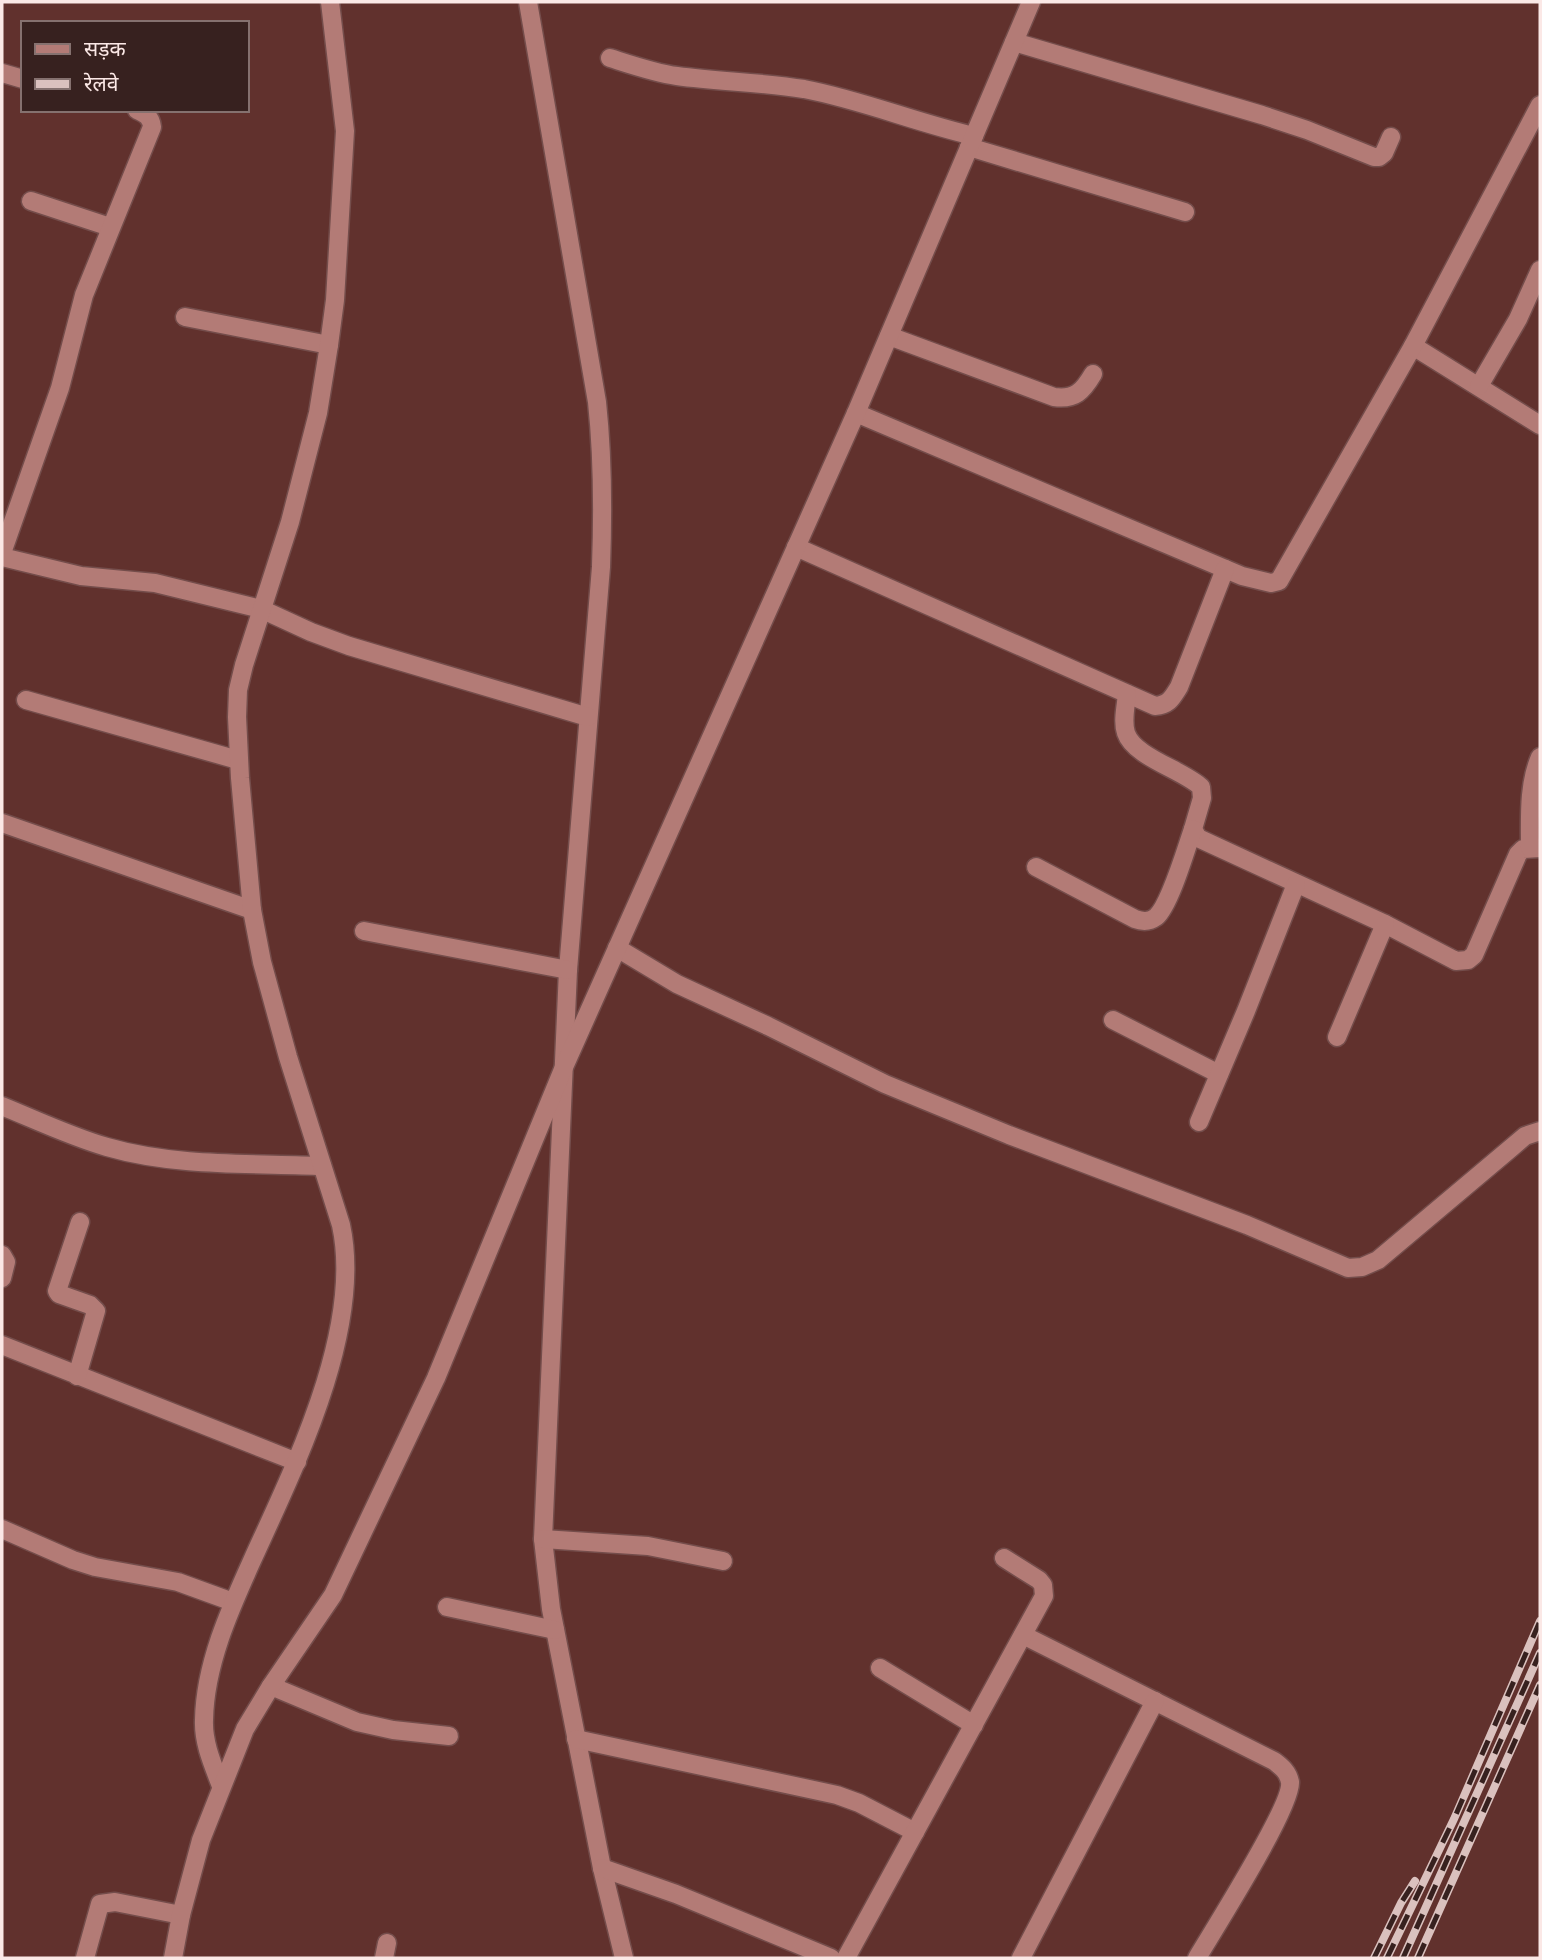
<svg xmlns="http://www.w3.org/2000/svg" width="1542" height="1960" font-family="Raleway,'Noto Sans Devanagari',sans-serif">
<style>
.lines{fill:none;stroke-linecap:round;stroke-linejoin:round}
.street-casing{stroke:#744d4b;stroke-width:21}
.secondary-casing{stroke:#744d4b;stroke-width:21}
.street{stroke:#b37b76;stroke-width:18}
.secondary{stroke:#b37b76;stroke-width:18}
.rail-casing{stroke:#dac1be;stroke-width:8}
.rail{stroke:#37211f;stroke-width:5;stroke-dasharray:16;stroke-linecap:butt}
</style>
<rect width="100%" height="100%" fill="#61312d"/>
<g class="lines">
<defs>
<g id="street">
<path d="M528,2l69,400c6,56 6,110 4,165l-33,403 -25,569 8,70 51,259 22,90"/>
<polyline points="1014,42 1262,115 1307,130 1374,157 1379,157 1384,153 1391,137"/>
<path d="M610,58c22,7 45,15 67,18 43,6 85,6 127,13 58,11 113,34 170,47"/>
<polyline points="2,73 23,79"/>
<polyline points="969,147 1185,212"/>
<polyline points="31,201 110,227"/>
<polyline points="185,317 329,345"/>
<path d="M889,336l165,61c21,3 29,-6 39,-23"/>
<polyline points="1413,346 1540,425"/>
<polyline points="1479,386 1518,319 1540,270"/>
<polyline points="856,413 1242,576 1271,583 1279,581 1413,346 1540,105"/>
<path d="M796,547l359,159c14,-1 17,-8 24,-19l46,-118"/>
<path d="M2,553l58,-165 24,-93 68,-168c-1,-10 -6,-13 -15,-17"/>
<polyline points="2,557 81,576 155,583 261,609 311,632 349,646 588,717"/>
<path d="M1127,694c-1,12 -5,27 -1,39 8,24 57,37 75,54l1,11 -9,31 5,9 187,86 71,37 12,-1 6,-5 44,-101 5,-5 17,-1"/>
<polyline points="26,700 238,760"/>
<polyline points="2,823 252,910"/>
<path d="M1530,848c0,-31 -2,-63 10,-91"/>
<path d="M1036,867l99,52c8,3 14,3 21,-2 14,-12 30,-68 37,-88"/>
<polyline points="364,931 568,970"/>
<polyline points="617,948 677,984 768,1026 885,1084 1009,1135 1247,1225 1348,1268 1362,1267 1378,1260 1511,1148 1525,1136 1540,1131"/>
<polyline points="1113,1020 1219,1074"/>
<polyline points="1337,1037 1385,924"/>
<path d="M2,1106c34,14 70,31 105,41 69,20 144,16 215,19"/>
<polyline points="1199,1122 1246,1011 1296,884"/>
<polyline points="2,1255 6,1262 2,1278"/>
<polyline points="2,1345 297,1462"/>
<polyline points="77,1376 96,1311 90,1305 59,1294 57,1291 80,1222"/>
<polyline points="2,1529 73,1560 95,1567 178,1582 233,1602"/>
<polyline points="543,1539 648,1546 723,1561"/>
<polyline points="447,1607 555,1630"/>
<path d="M1023,1635l251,126c8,6 14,11 16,21 3,23 -77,149 -93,176"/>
<polyline points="880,1668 974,1725"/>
<polyline points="271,1686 357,1722 393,1730 449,1736"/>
<polyline points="576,1739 837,1795 859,1803 915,1832"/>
<polyline points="602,1868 676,1894 831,1958"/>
<polyline points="85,1958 100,1904 115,1902 181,1915"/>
<polyline points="384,1958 387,1943"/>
<polyline points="846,1958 1044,1596 1043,1585 1039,1580 1004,1558"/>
<polyline points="1021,1958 1155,1701"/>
</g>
<g id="secondary">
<path d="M221,1786c-8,-21 -18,-43 -17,-66 1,-58 28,-115 51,-166 42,-92 108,-227 86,-329l-53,-168 -26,-95 -10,-52 -12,-132 -3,-61 1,-27 6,-25 46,-143 28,-109 11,-68 6,-45 10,-169 -15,-129"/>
<polyline points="173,1958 181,1915 201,1840 245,1729 271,1686 333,1595 436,1378 564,1067 856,413 1031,2"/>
</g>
</defs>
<use href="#street" class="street-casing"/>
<use href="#secondary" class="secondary-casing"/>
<use href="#street" class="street"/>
<use href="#secondary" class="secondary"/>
<defs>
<g id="rail">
<polyline points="1374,1958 1401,1903 1415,1881"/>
<polyline points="1387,1958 1454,1819 1540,1621"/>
<polyline points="1403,1958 1540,1653"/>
<polyline points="1418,1958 1540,1685"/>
</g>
</defs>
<use href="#rail" class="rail-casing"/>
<use href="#rail" class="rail"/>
</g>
<rect width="1542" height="1960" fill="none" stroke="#fbe8e6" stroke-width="7"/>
<rect x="21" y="21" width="228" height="91" fill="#37211f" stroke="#85716f" stroke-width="2"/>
<rect x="35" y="44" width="35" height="10" fill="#b37b76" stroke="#85716f" stroke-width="2"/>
<text x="84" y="56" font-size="21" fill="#fbe8e6">सड़क</text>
<rect x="35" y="79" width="35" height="10" fill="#dac1be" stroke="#85716f" stroke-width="2"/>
<text x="84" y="91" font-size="21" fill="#fbe8e6">रेलवे</text>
</svg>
